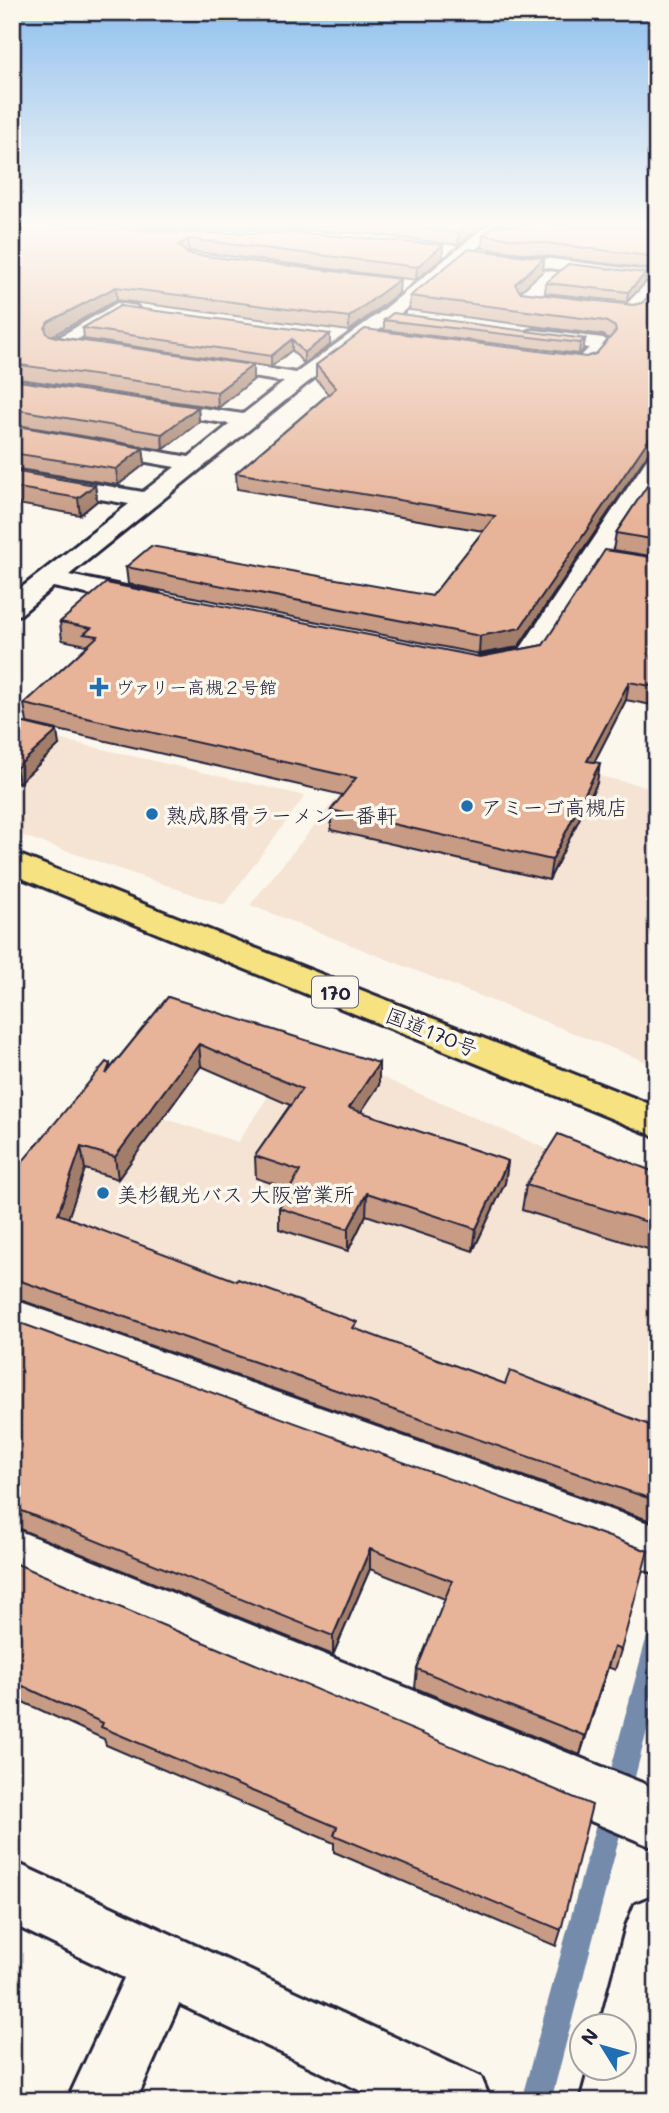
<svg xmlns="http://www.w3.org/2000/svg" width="669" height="2113" font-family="Mali,'Klee One',sans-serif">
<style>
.built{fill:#f5e3d3}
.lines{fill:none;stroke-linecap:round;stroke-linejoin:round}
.stream{fill:#758bab;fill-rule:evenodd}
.minor-casing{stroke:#22223b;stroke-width:6}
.highway-casing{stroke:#22223b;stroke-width:6}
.minor{fill:#fbf7ec;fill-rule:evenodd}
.highway{fill:#f7e281;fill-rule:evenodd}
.wall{fill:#c79b84;stroke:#22223b;stroke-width:2}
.shaded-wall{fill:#a27e6b;stroke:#22223b;stroke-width:2}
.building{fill:#e7b499;stroke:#22223b;stroke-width:2}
.poi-dot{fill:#1f6fb2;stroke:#fbf7ec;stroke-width:2.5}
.labels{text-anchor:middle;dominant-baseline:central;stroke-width:7;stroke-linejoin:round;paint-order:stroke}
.far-poi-label{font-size:18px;fill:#22223b;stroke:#fbf7ec;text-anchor:start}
.shield{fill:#fbf7ec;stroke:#636270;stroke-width:2}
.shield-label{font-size:19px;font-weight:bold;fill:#22223b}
.poi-label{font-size:21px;fill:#22223b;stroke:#fbf7ec;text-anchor:start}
.street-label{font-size:21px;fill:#22223b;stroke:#fbf7ec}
</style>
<rect width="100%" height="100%" fill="#fbf7ec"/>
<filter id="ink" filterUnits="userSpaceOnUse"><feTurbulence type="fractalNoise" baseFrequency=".0143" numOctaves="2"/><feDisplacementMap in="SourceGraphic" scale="14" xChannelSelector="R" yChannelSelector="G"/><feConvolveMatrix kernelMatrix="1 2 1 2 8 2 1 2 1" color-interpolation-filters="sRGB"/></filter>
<g filter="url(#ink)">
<g class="built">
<polygon points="12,730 76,743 305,796 224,905 12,832"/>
<polygon points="392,730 657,789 657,1066 250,905"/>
<polygon points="303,1043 657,1197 657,1437 12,1213 90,1095 238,1142"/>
</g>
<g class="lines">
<polygon class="stream" points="657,1631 657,1692 551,2101 521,2101 645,1643 648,1634"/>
<defs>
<g id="minor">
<polygon points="486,226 503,226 394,319 307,383 69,575 159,594 163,599 159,604 150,607 53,587 21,614 12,616 12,595 129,504 12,484 12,470 143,492 175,467 12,438 12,426 189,457 230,424 139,410 136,406 139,402 146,400 243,414 284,382 195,368 192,364 195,360 202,358 296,373 382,311"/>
<polygon points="493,252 657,272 657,282 487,260 485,257 487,254"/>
<polygon points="117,303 136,306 139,310 130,315 120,314 65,347 51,347 49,343"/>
<path d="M534,330l69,8 9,6c-22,31 -38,27 -74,18l-2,-4 2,-4 42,3 9,-9 -61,-9 -3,-4 3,-4z"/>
<polygon points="657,455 657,478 539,662 490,671 480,669 476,663 480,657 520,649 649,456"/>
<polygon points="12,1299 657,1526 657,1574 12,1337"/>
<polygon points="12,1528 657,1789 657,1849 12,1577"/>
<polygon points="12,1861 481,2077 491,2101 382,2101 179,2004 136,2101 67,2101 124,1978 12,1924"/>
<polygon points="657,1895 657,2064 648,2101 580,2101 589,2068 624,2068 624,2025 600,2025 626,1926 635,1904"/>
</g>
<polygon id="highway" points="12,852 657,1107 657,1137 12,874"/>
</defs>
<use href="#minor" class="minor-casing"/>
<use href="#highway" class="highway-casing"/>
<use href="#minor" class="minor"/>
<use href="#highway" class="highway"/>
</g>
<g class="wall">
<polygon points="12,226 443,245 443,258 416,280 189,251 187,253 399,293 349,331 117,300 52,336 253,365 253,380 218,408 12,378"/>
<polygon points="132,226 482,226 458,245 369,234 301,230 181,230"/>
<polygon points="657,226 657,270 482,248 483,235"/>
<polygon points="544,258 543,271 520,292 633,305 642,303 647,455 518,647 479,654 128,584 126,567 432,596 483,531 237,489 236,473 328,394 316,379 316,365 586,357 596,354 609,339 603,335 409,310 410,296"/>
<polygon points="546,283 645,283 627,302 545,293"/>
<polygon points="120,306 330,345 304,364 292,350 271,367 84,339 83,328"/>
<polygon points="384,320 585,339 583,350 579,354 384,330"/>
<polygon points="12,380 198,407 199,422 163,450 12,424"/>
<polygon points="12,425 143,448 145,464 118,485 12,468"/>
<polygon points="12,471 95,485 97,501 80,515 12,503"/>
<polygon points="657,471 657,557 613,550 616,533"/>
<polygon points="657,558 657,706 626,700 594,762 597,783 549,880 331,830 331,810 343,795 27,723 24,704 86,647 86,645 62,640 60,622 480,657 543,645"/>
<polygon points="12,720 59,745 19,783 12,781"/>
<polygon points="168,997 379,1085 360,1112 508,1161 505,1183 473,1251 366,1215 348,1251 279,1229 279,1208 289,1189 256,1178 255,1156 290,1105 201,1066 118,1179 85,1169 68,1218 357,1330 505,1384 657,1428 657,1523 12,1297 12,1174 110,1064 110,1069"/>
<polygon points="657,1173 657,1252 522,1210 526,1185"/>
<polygon points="12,1320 621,1650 615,1670 608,1667 580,1755 415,1688 417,1669 445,1599 370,1569 333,1655 12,1526"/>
<polygon points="12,1562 561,1930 556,1946 334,1852 334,1843 106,1745 104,1739 12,1697"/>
</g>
<g class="shaded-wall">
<polygon points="467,226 482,226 458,245 459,233"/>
<polygon points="189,239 189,251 179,258 178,245"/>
<polygon points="443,245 443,258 416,280 417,267"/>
<polygon points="544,258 543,271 514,297 515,284"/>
<polygon points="646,273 645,283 627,302 628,292"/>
<polygon points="400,279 399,293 349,331 349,317"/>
<polygon points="116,287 117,300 50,337 47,342 45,328 48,322"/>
<polygon points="330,334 330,345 304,364 304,353"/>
<polygon points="292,339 292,350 271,367 271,356"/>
<polygon points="585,339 583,350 579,354 580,343"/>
<polygon points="253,365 253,380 218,408 217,392"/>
<polygon points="198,407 199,422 163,450 162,434"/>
<polygon points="657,438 657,453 647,455 518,647 479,654 480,636 649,439"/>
<polygon points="143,448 145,464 118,485 116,469"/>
<polygon points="95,485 97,501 80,515 78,498"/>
<polygon points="629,682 626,700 585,780 587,761"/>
<polygon points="57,731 59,745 19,783 16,768"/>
<polygon points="600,763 597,783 549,880 552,860"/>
<polygon points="199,1044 201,1066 118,1179 115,1157"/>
<polygon points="379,1063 379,1085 349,1130 349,1108"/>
<polygon points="81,1147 85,1169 62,1236 58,1214"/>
<polygon points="508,1161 505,1183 473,1251 476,1229"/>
<polygon points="367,1193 366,1215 348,1251 348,1229"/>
<polygon points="370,1549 370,1569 333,1655 333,1636"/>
<polygon points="614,1647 608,1667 580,1755 585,1736"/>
</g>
<g class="building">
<polygon points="12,226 103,226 180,233 301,233 443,245 417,267 189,239 178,245 188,254 400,279 349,317 116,287 48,322 45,328 47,334 56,337 253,365 217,392 12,364"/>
<polygon points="405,226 467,226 459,233"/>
<polygon points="494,226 657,226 657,257 483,235"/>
<polygon points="468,249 544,258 515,284 520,292 633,305 642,303 657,287 657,438 649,439 520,628 480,636 126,567 151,546 432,596 495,516 236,473 336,388 316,365 365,329 586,357 596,354 616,331 615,327 605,321 410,296"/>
<polygon points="568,264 646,273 628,292 546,283"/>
<polygon points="120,306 330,334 304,353 292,339 271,356 83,328"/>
<polygon points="393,313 585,339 580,343 384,320"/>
<polygon points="12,380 198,407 162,434 12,409"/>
<polygon points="12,425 143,448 116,469 12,453"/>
<polygon points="12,471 95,485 78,498 12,487"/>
<polygon points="657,471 657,540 616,533"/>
<polygon points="605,550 657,558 657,687 629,682 587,761 600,763 552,860 331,810 356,778 24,704 98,636 84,634 91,628 60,622 106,583 480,657 543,645"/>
<polygon points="12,720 57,731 16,768 12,767"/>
<polygon points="168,997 379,1063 349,1108 508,1161 476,1229 367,1193 348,1229 279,1208 300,1171 255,1156 302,1089 199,1044 115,1157 81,1147 58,1214 237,1281 238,1279 357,1322 353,1328 505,1384 510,1371 657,1428 657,1501 12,1278 12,1174 106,1062 110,1064 106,1074"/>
<polygon points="558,1134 657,1173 657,1225 526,1185"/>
<polygon points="12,1320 648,1551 621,1650 614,1647 585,1736 417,1669 452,1581 370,1549 333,1636 12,1507"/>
<polygon points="12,1562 592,1805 561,1930 334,1835 337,1827 101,1727 103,1723 12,1681"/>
<polygon points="12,2090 33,2101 12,2101"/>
</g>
</g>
<linearGradient id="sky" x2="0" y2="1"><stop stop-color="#90c0ee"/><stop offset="0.43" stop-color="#fdfbf6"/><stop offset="1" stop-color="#fdfbf6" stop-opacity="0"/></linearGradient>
<rect width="669" height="522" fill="url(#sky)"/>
<g class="poi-dot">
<path d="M95.5 676.5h7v7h7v7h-7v7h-7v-7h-7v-7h7z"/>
<circle cx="467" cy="806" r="7"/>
<circle cx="152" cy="814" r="7"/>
<circle cx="103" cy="1193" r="7"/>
</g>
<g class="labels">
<g class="far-poi-label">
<text x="115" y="687">ヴァリー高槻２号館</text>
</g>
<rect class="shield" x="312" y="976.5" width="46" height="31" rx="5"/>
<g class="shield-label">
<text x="335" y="992">170</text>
</g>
<g class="poi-label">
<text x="481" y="806">アミーゴ高槻店</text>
<text x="166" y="814">熟成豚骨ラーメン一番軒</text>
<text x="117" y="1193">美杉観光バス 大阪営業所</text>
</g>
<g class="street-label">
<text transform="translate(432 1031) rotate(22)">国道170号</text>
</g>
</g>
<rect width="669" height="2113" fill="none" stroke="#fbf7ec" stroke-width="42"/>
<rect x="21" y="21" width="627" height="2071" fill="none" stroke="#22223b" stroke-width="2.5" filter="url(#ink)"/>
<g transform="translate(603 2047) rotate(307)"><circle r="33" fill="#fbf7ec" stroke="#a4a2a5" stroke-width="2"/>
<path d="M0-5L12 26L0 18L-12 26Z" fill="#1f6fb2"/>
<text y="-10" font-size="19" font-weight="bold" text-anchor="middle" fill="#22223b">N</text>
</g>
</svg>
